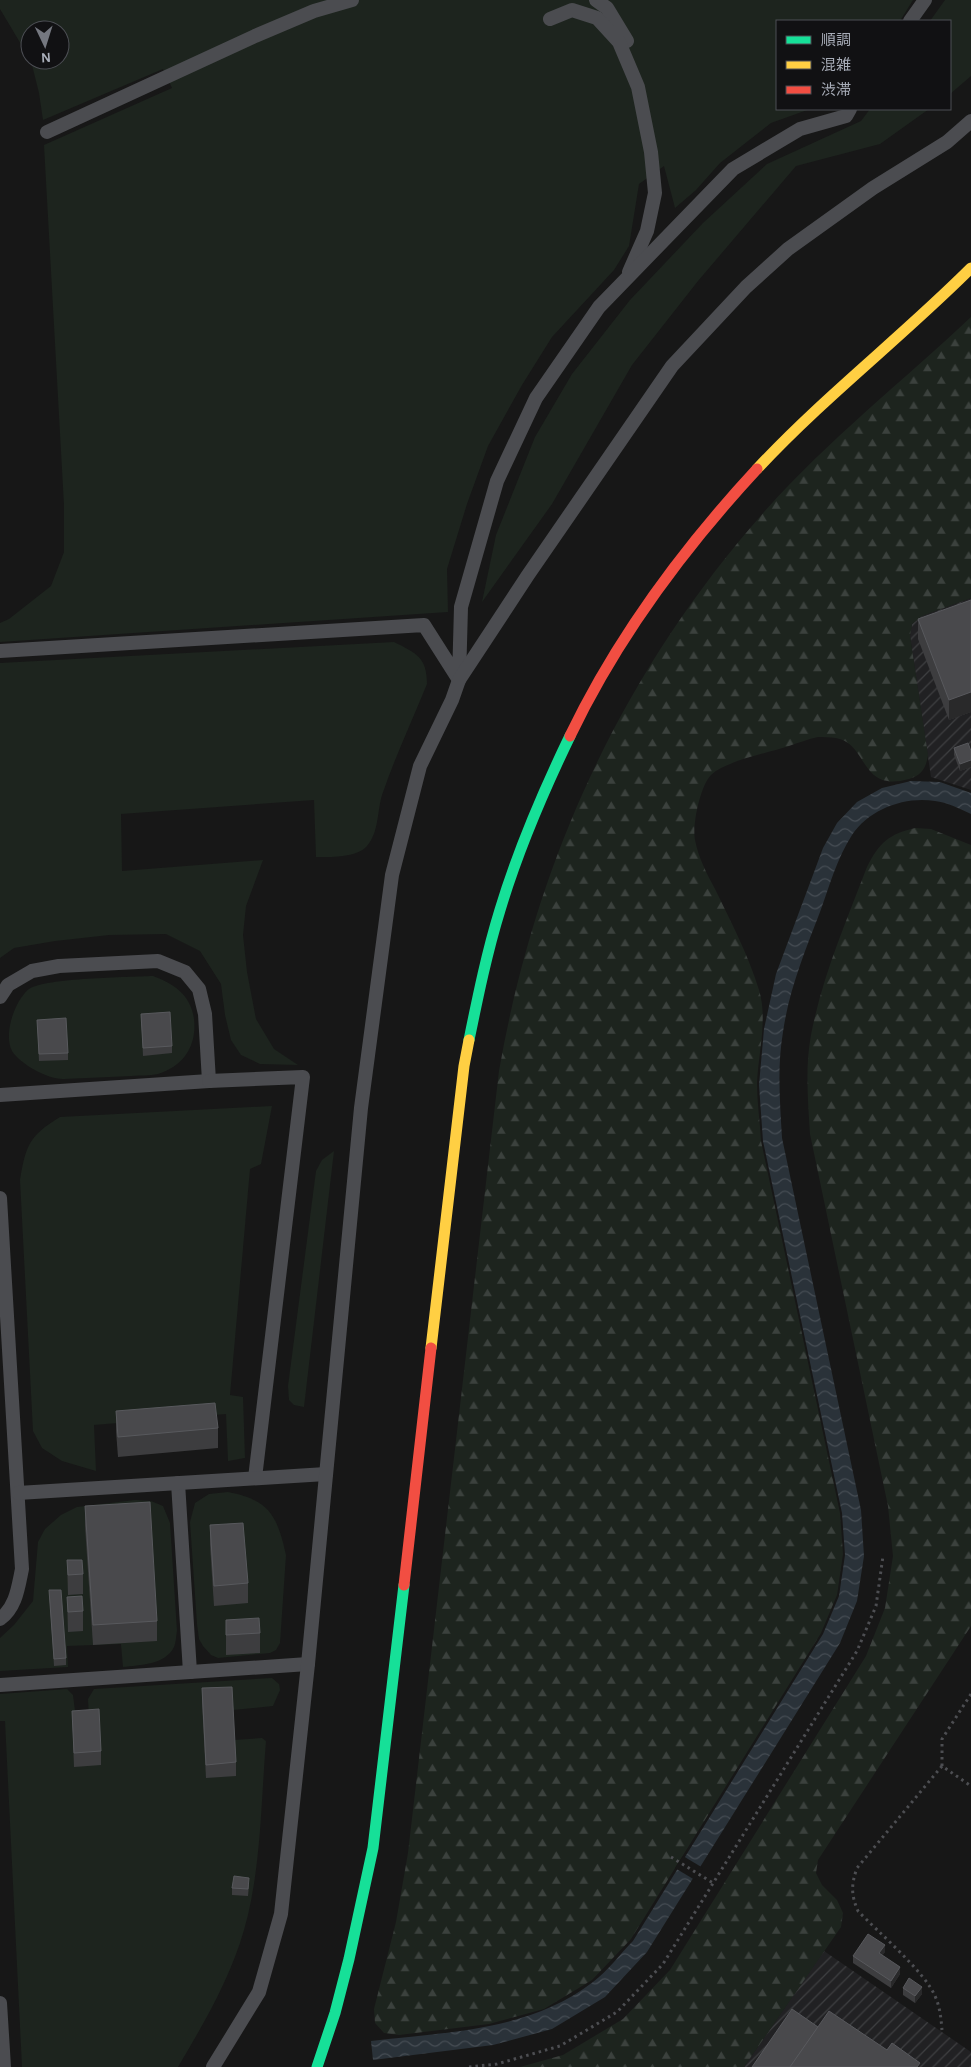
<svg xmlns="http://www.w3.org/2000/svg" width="971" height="2067" font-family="'Alegreya Sans','Noto Sans JP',sans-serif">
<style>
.industrial{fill:url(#industrial-furrows)}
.green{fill:#1d241e;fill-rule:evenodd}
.forest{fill:url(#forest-firs)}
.water{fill:url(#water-waves)}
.pier{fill:#171717}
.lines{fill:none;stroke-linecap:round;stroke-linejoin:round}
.path{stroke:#4d4e52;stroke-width:3;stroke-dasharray:2.5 4;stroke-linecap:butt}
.lane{stroke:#4b4c50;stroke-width:14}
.fast{stroke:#16e098;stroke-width:11}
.slow{stroke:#ffcf43;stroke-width:11}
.jam{stroke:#f24e42;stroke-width:11}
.wall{fill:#3d3d3f}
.shaded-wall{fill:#29292a}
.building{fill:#49494c;stroke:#58595d}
</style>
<defs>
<pattern id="industrial-furrows" width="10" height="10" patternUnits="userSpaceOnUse" patternTransform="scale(1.25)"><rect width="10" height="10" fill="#212123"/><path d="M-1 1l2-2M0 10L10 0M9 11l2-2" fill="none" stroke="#3e3f41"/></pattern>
<pattern id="forest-firs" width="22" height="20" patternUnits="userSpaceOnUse" patternTransform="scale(1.25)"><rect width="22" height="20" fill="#1d241e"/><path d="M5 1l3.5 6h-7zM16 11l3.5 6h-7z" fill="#3b413d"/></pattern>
<pattern id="water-waves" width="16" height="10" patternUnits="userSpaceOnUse" patternTransform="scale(1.25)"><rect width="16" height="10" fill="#2a3239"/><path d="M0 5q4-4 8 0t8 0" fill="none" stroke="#464d54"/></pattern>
</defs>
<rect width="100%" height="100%" fill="#171717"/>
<g class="industrial">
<polygon points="971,598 971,790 931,777 910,636 912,624 922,616"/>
<polygon points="824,1951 971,2052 971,2067 744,2067"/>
</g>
<g class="green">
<path d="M0,0h913l-13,21h-123v88h33l-39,14 -51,40 -24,27 -21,18 -11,-42 -25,18 -10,62 -15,24 -62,67 -30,48 -34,61 -21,58 -20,65 1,43 -448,30v-19l9,-4 42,-33 13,-34v-47l-20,-360 128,-57 -9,-19 -120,51 -4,-27 -8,-32 -31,-52zM30,30h30v30h-30z"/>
<polygon points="945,0 971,0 971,76 950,94 950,21 930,21"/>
<polygon points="870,109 929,109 880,144 796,166 698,281 632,365 552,504 482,602 496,535 535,437 572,374 630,300 703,223 767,164 861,121"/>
<path d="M394,642c22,11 33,15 33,42 -15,37 -32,73 -45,111 -5,17 -3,37 -15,51 -10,12 -37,11 -51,11l-2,-57 -193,14 1,57 141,-11 -17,46 -3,29 4,37 9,47 18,30 24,16 -38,-1 -19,-9 -10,-15 -6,-25 -4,-31 -21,-33 -34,-17 -57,1 -54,6 -41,7 -14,10v-295z"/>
<path d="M153,976c21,8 38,19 41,43 3,26 -10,47 -36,55 -8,2 -18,1 -26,2 -23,1 -46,2 -68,3 -15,1 -44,-15 -52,-28 -9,-17 3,-51 17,-62 16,-11 100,-12 124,-13z"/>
<path d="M272,1106l-11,58 -11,5 -20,226 13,2 2,61 -17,3 -2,-47 -132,11 2,46 -34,-10 -20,-13 -9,-17 -13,-251c6,-35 9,-44 40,-63z"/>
<polygon points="334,1151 304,1407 294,1405 289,1400 288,1386 316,1171 322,1160"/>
<path d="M228,1492c41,8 49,23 58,63l-6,88 -4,7 -6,3 -52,5 -7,-3 -8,-9 -4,-7 -2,-15 -7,-102 5,-19 14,-9z"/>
<path d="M135,1500l16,1 12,5 7,17 7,108c-1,5 -1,12 -3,16 -9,18 -34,18 -51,20l-2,-23 -54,2 1,21 -68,4v-33l14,-13 19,-24 5,-59 7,-13 16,-14 16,-8z"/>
<path d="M272,1678l7,6 1,6 -7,16 -40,4 1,30 28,-2 4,3c-5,60 -5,131 -22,189 -14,49 -40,93 -66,137h-156l-17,-346h-5v-27l67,-5 6,6 3,24 13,-1 -1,-19 6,-10z"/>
</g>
<g class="forest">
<path d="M971,317v281l-49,18 -10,8 -2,12 18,119c-2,13 -6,20 -19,24 -50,14 -40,-35 -73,-41 -5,-1 -13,-1 -18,-1 -10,2 -20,6 -29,9 -21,7 -64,15 -78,29 -11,11 -19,51 -16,65 3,17 12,34 20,49 16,33 33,65 44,101 9,29 -1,64 -2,94 0,19 3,38 4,57l79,372 3,41 -6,41 -16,38 -190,306 -39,41 -48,29 -55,15 -90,11 -15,-2 -9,-10 -1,-14 22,-87 12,-69 91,-782c37,-211 123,-398 265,-559 63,-71 138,-130 207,-195z"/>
<path d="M915,828l16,1 40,16v781l-153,234 -2,13 6,12 15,15 6,13 -2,14 -97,140h-224l43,-12 60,-36 47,-49 196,-314 19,-48 8,-52 -5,-50 -78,-372c-2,-33 -5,-67 1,-99 11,-58 35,-113 56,-168 12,-24 22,-33 48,-39z"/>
</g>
<path class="water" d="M911,781l29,1 31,11v21c-11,-5 -24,-12 -36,-13 -30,-5 -66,8 -83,34 -15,23 -23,52 -32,77 -15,39 -31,78 -37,120 -6,35 -3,71 -1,106l79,372 3,46 -7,45 -17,42 -193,309 -42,45 -53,32 -59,16 -120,15 -2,-19c75,-9 159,-10 222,-59 15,-11 27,-28 40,-41l190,-307 16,-38 6,-41 -3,-42 -79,-372 -4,-56 5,-56 12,-55 47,-126 14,-25 20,-21 25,-14z"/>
<polygon class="pier" points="683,1856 703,1868 695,1880 675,1868"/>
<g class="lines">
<g class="path">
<polyline points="971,1694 942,1739 942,1766 971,1786"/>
<path d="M942,1766l-85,102c-6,17 -6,27 1,43 20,21 67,61 77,85 5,11 6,22 7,34"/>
<polyline points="671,1857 713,1883"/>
<polyline points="469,2067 497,2064 560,2046 617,2012 663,1964 857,1651 876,1606 883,1556"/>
</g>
<g class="lane">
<polyline points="596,0 607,8 627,41"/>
<polyline points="550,19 572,10 597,18 619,42 638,87 651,152 655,193 647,231 629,272"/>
<polyline points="910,21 925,0"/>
<polyline points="47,132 255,36 314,11 352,0"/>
<polyline points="0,651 424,625 459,680 461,607 497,481 536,398 599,307 733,169 800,129 846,116 850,109"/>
<polyline points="0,997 8,985 32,971 59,966 158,961 185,972 199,989 205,1014 209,1081 0,1095"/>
<polyline points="209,1081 303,1077 255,1478"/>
<path d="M0,1198l22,371c-4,19 -6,38 -22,50"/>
<polyline points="178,1483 190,1672"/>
<polyline points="18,1493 326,1474"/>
<polyline points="0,1685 308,1664"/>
<polyline points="0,2003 4,2067"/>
<polyline points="213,2067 259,1992 281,1914 308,1664 361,1108 392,875 420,766 452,700 459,680 528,575 672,366 746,287 788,249 873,188 947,142 971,121"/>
</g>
<g class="fast">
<path d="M469,1040c9,-44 18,-88 31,-130 18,-60 43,-118 70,-174"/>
<polyline points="317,2067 335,2013 349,1959 373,1848 404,1585"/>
</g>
<g class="slow">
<path d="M757,469c67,-72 145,-132 214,-201"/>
<polyline points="431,1348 464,1066 469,1040"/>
</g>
<g class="jam">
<path d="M570,736c47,-98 113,-187 187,-267"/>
<polyline points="404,1585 431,1348"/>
</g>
</g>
<g class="wall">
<polygon points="971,600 971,712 949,720 918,639 918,619"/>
<polygon points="954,748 971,751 971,767 960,771 954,755"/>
<polygon points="141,1014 172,1046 172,1053 143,1056"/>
<polygon points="37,1020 68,1053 68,1060 39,1061"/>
<polygon points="116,1411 218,1428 218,1448 118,1457 116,1431"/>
<polygon points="85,1506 157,1621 157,1641 93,1645 85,1526"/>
<polygon points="210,1525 248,1583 248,1603 214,1606 210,1545"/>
<polygon points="67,1560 83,1574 83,1594 68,1595"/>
<polygon points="49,1590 66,1658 66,1665 54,1666"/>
<polygon points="67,1597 83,1611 83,1631 68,1632"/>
<polygon points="226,1620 260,1633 260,1653 226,1655"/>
<polygon points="202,1688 236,1762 236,1776 206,1778 202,1702"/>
<polygon points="72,1711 101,1751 101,1765 74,1767"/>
<polygon points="249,1885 248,1896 232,1895 232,1888"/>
<polygon points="885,1952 882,1955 900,1974 891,1988 853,1963 853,1956"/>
<polygon points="903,1988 922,1994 915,2003 903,1995"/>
</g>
<g class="shaded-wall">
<polygon points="971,692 971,712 949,720 949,700"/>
<polygon points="971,760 971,767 960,771 960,764"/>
<polygon points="885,1945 885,1952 879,1960 879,1953"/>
<polygon points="900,1967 900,1974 891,1988 891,1981"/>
<polygon points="922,1987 922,1994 915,2003 915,1996"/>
</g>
<g class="building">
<polygon points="971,600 971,692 949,700 918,619"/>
<polygon points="968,743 971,751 971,760 960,764 954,748"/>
<polygon points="170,1012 172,1046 143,1048 141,1014"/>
<polygon points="66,1018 68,1053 39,1054 37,1020"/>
<polygon points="215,1403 218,1428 118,1437 116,1411"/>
<polygon points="150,1502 157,1621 93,1625 85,1506"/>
<polygon points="243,1523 248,1583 214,1586 210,1525"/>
<polygon points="67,1560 82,1560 83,1574 68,1575"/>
<polygon points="49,1590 61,1590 66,1658 54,1659"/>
<polygon points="82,1596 83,1611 68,1612 67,1597"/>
<polygon points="259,1618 260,1633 226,1635 226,1620"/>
<polygon points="232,1687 236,1762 206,1765 202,1688"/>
<polygon points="99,1709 101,1751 74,1753 72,1711"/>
<polygon points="234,1876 249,1878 248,1889 232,1888"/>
<polygon points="868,1934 885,1945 879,1953 900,1967 891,1981 853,1956"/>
<polygon points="909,1978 922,1987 915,1996 903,1988"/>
<polygon points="792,2009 818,2027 790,2067 752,2067"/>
<polygon points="829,2011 887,2050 892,2043 920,2063 917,2067 790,2067"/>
</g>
<rect x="776" y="20" width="175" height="90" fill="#111113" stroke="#4d4f55"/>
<rect x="786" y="36" width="25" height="8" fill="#16e098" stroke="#4d4f55"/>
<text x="821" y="45" font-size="15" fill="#a8adb8">順調</text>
<rect x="786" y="61" width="25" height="8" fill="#ffcf43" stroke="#4d4f55"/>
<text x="821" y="70" font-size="15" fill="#a8adb8">混雑</text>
<rect x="786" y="86" width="25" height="8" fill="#f24e42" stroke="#4d4f55"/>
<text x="821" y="95" font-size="15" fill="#a8adb8">渋滞</text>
<g transform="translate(45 45) rotate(176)"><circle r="24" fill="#111113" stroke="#4d4f55"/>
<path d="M0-4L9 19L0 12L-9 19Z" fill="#757880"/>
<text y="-8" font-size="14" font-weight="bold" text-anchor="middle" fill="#a8adb8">N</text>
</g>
</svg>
